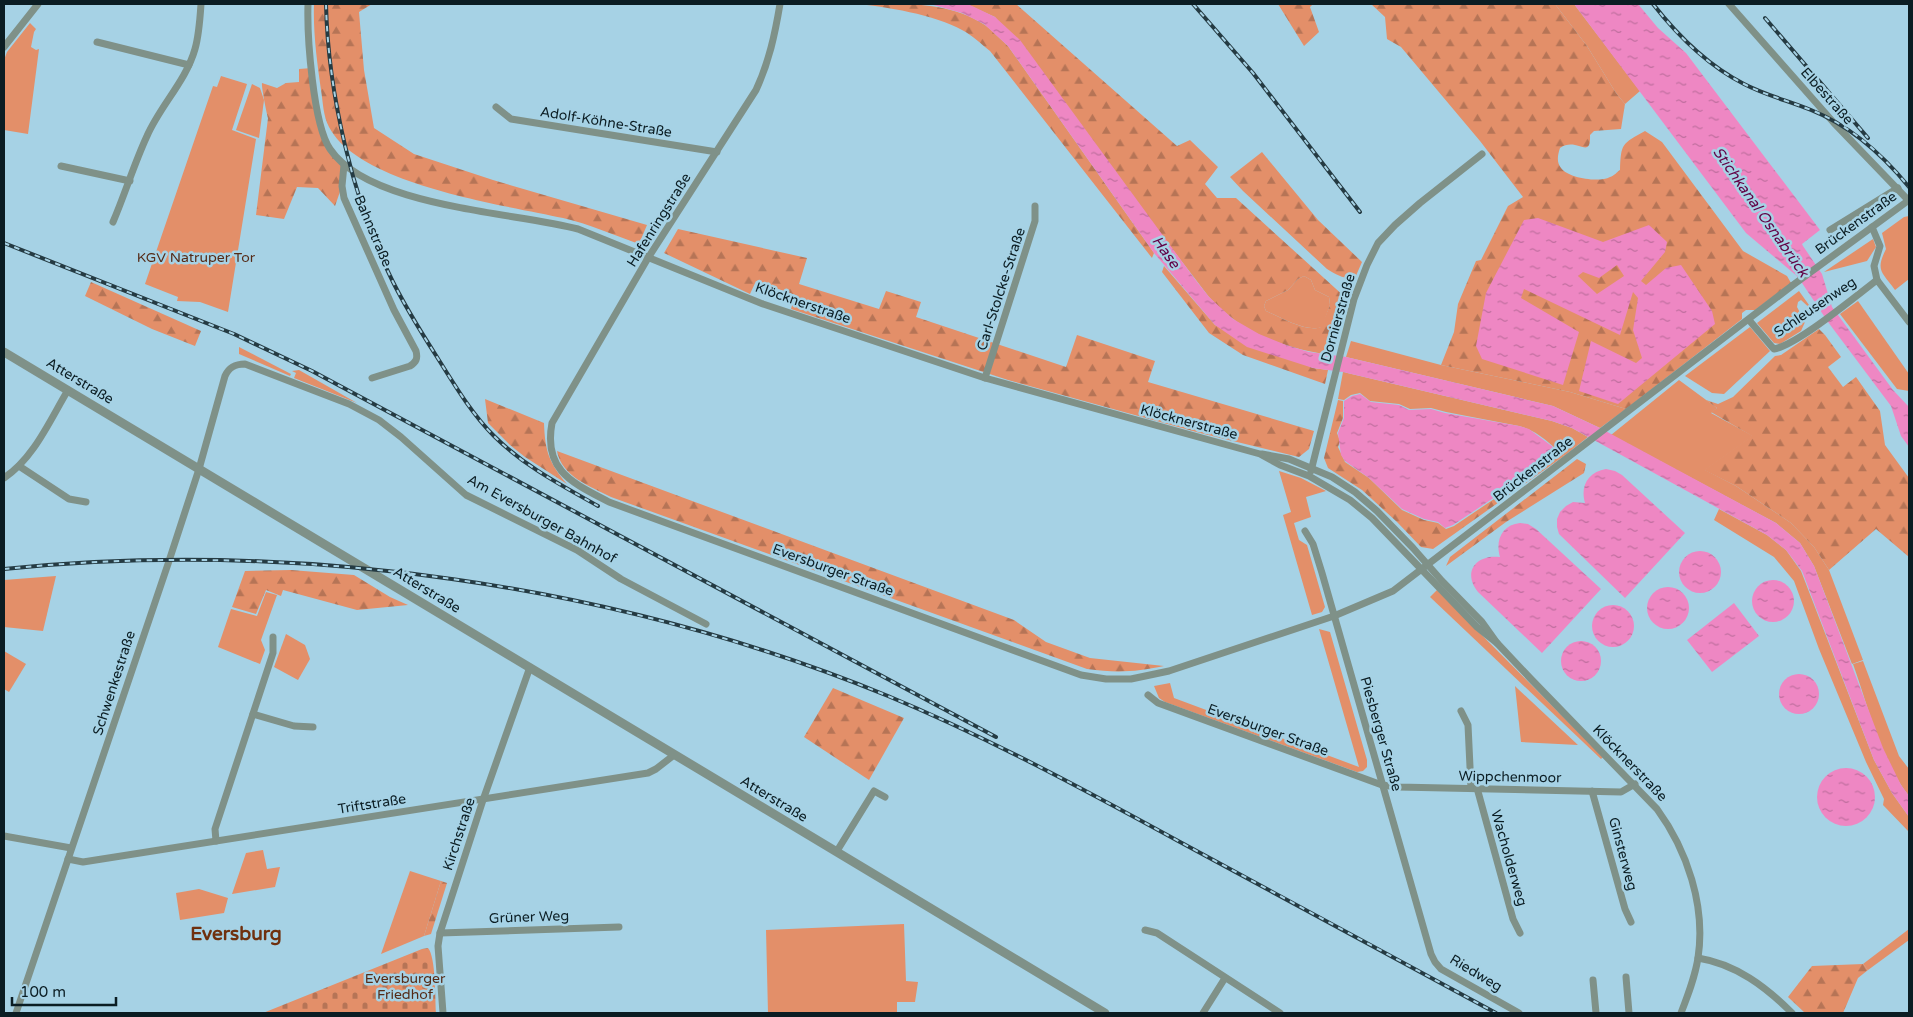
<svg xmlns="http://www.w3.org/2000/svg" width="1913" height="1017" font-family="'Varela Round',sans-serif">
<style>
.green{fill:#e38f69}
.forest{fill:url(#forest-firs);fill-rule:evenodd}
.cemetery{fill:url(#cemetery-stones)}
.water{fill:url(#water-ripples);fill-rule:evenodd}
.lines{fill:none;stroke-linecap:round;stroke-linejoin:round}
.minor{stroke:#7f9188;stroke-width:7}
.tertiary{stroke:#7f9188;stroke-width:9}
.rail-casing{stroke:#253b43;stroke-width:4}
.rail{stroke:#a6d2e5;stroke-width:2;stroke-dasharray:5.5;stroke-linecap:butt}
.labels{text-anchor:middle;dominant-baseline:central;stroke-width:5;stroke-linejoin:round;paint-order:stroke}
.street-label{font-size:14px;fill:#0b1d23;stroke:#a6d2e5}
.park-label{font-size:14px;fill:#552b17;stroke:#a6d2e5}
.water-label{font-size:15px;font-style:italic;fill:#620145;stroke:#a6d2e5}
.district-label{font-size:19px;font-weight:bold;fill:#6f300e;stroke:#a6d2e5}
</style>
<defs>
<pattern id="forest-firs" width="22" height="20" patternUnits="userSpaceOnUse" patternTransform="scale(1.25)"><rect width="22" height="20" fill="#e38f69"/><path d="M5 1l3.5 6h-7zM16 11l3.5 6h-7z" fill="#b67456"/></pattern>
<pattern id="cemetery-stones" width="16" height="16" patternUnits="userSpaceOnUse" patternTransform="scale(1.25)"><rect width="16" height="16" fill="#e38f69"/><path d="M2 7V4a2 2 0 0 1 4 0v3zM10 15v-3a2 2 0 0 1 4 0v3z" fill="#b67456"/></pattern>
<pattern id="water-ripples" width="26" height="14" patternUnits="userSpaceOnUse" patternTransform="scale(1.25)"><rect width="26" height="14" fill="#ee87c3"/><path d="M2 4q2-2 4 0t4 0M15 11q2-2 4 0t4 0" fill="none" stroke="#bf6e9e"/></pattern>
</defs>
<rect width="100%" height="100%" fill="#a6d2e5"/>
<g class="green">
<polygon points="1555,4 1574,4 1640,91 1625,104 1616,93 1587,46"/>
<polygon points="30,23 36,29 34,32 31,47 36,50 39,49 28,134 4,130 4,69 5,63 4,60 7,52"/>
<polygon points="221,76 247,84 232,130 256,139 228,312 200,302 177,301 178,297 145,284 213,86 217,87"/>
<polygon points="252,84 260,88 264,100 259,138 236,130"/>
<path d="M1909,216v63l-14,11c-13,-18 -20,-19 -9,-41l-4,-16 22,-16z"/>
<polygon points="1873,239 1876,247 1867,261 1824,272"/>
<path d="M1304,276l7,4 4,10 14,7 1,8 -8,22c-15,6 -42,-10 -56,-16l-2,-5 2,-5 22,-11 10,-11z"/>
<polygon points="1799,291 1814,312 1801,300 1798,302 1797,307 1805,322 1801,331 1780,344 1774,343 1757,323"/>
<polygon points="1858,301 1909,374 1909,391 1897,389 1840,314"/>
<polygon points="1750,327 1770,351 1724,394 1712,393 1685,376"/>
<polygon points="1351,341 1441,365 1570,392 1626,409 1600,428 1553,406 1346,357"/>
<polygon points="239,347 291,374 290,376 239,354"/>
<polygon points="299,370 357,403 294,378 296,373 292,371"/>
<path d="M1343,372l209,49 20,7 16,9 -24,19c-14,-12 -26,-25 -45,-30l-73,-14 -15,-4 -21,1 -11,-5 -29,-3 -10,-8 -9,2 -7,5 -6,-1z"/>
<polygon points="1679,380 1717,408 1711,413 1753,436 1705,470 1736,486 1791,523 1814,547 1829,570 1863,660 1852,664 1814,566 1800,543 1776,523 1611,435"/>
<polygon points="1279,471 1301,478 1326,491 1306,497 1311,517 1294,523 1299,540 1307,545 1325,607 1322,612 1312,615 1283,515 1291,512"/>
<polygon points="1719,509 1767,535 1786,550 1801,571 1874,760 1892,793 1909,817 1909,832 1883,805 1884,799 1866,762 1819,649 1794,581 1774,557 1714,520"/>
<polygon points="56,576 43,631 4,627 4,580"/>
<polygon points="1437,590 1603,757 1601,759 1430,597"/>
<polygon points="266,592 277,595 261,640 265,650 260,664 218,647 231,609 257,616"/>
<polygon points="1319,629 1330,632 1367,760 1367,767 1363,771 1357,772 1165,702 1159,698 1154,686 1170,683 1174,698 1359,767"/>
<polygon points="286,634 305,645 310,659 298,680 274,667"/>
<polygon points="4,651 26,664 9,692 4,689"/>
<path d="M1863,661l36,95 10,13v27c-28,-35 -41,-90 -56,-132z"/>
<polygon points="1515,686 1518,689 1578,745 1521,742"/>
<polygon points="263,850 267,869 280,867 275,887 232,894 246,853"/>
<polygon points="410,871 441,881 424,936 381,954"/>
<polygon points="199,889 228,898 224,913 180,920 176,893"/>
<polygon points="904,924 906,981 918,982 915,1002 897,1002 897,1013 768,1013 766,930"/>
<polygon points="1909,929 1909,940 1868,970 1863,964"/>
</g>
<g class="forest">
<path d="M314,4h58l-13,8 5,58 10,58 40,26 79,26 154,45 -8,19c-25,-9 -50,-20 -76,-26 -59,-13 -204,-33 -234,-91 -6,-11 -6,-25 -8,-37 -4,-28 -8,-58 -7,-86z"/>
<path d="M855,4c43,0 93,-4 130,21 8,6 15,14 23,21l146,207 -2,5 -162,-207c-9,-7 -18,-16 -28,-21 -26,-15 -78,-24 -107,-26z"/>
<path d="M966,4h50l161,142 13,-6 28,27 -13,17 12,14h19l110,100 -15,57c-34,-5 -71,-15 -99,-37 -8,-6 -16,-14 -23,-21l-214,-280zM1304,276l7,4 4,10 14,7 1,8 -9,22c-14,6 -41,-10 -55,-16l-2,-5 2,-5 22,-11 10,-11z"/>
<polygon points="1278,4 1313,4 1310,7 1319,32 1304,46"/>
<path d="M1371,4h184l32,42 29,47 9,11 -4,25 -27,2 -4,4c1,26 -13,1 -30,13 -2,6 -4,14 1,20 7,10 38,15 49,9 4,-1 7,-5 10,-7 1,-27 2,-26 25,-39l17,11 81,109 44,25 4,7 -36,27h-9l-4,3v6l-116,90 -56,-17 -129,-27 13,-33 4,-28 18,-43 5,-1 27,-54 15,-9 -43,-56 -79,-94 -14,-8 -2,-22z"/>
<path d="M312,68l9,62 23,35 -2,21 -7,20 -17,-18 -21,-1 -13,32 -28,-4 12,-97c-1,-3 -7,-33 -6,-35l15,5 9,-5 13,-1v-13z"/>
<path d="M1262,152l56,68 44,42 -7,16c-12,1 -18,-3 -28,-9l-84,-78 -13,-14z"/>
<polygon points="678,229 807,258 799,284 879,309 886,291 921,302 916,317 1066,367 1077,335 1155,361 1148,382 1314,431 1309,449 1299,457 1200,433 1008,380 791,309 795,295 756,281 750,294 664,253"/>
<polygon points="1164,266 1215,325 1313,368 1328,370 1325,384 1243,355 1209,333 1162,272"/>
<polygon points="91,282 201,331 195,346 152,329 85,296"/>
<polygon points="1819,329 1825,335 1841,357 1828,367 1843,387 1856,377 1880,411 1885,445 1909,478 1909,557 1876,529 1829,570 1814,547 1791,523 1736,486 1704,470 1752,436 1711,412 1717,408 1706,400 1718,404 1733,397 1775,356 1781,355"/>
<path d="M485,399l59,24c1,28 5,40 23,61l-42,-27 -15,-12 -22,-22z"/>
<polygon points="1338,400 1343,401 1343,418 1337,433 1340,441 1338,447 1345,462 1369,478 1402,510 1424,520 1438,523 1446,529 1454,526 1534,472 1553,455 1554,448 1564,456 1433,549 1421,547 1397,522 1362,490 1328,468 1324,458"/>
<path d="M557,451l457,169 32,22 44,16 74,8c-28,6 -48,7 -77,3l-476,-172c-21,-11 -49,-20 -54,-46z"/>
<polygon points="1577,459 1586,464 1584,473 1506,522 1446,566 1450,557"/>
<polygon points="291,570 354,575 390,597 408,605 357,610 283,590 281,596 266,590 256,614 232,607 245,571"/>
<polygon points="833,688 904,718 869,780 804,737"/>
<polygon points="441,881 447,883 431,934 424,936"/>
<polygon points="1863,964 1868,970 1858,978 1843,1013 1805,1013 1788,997 1812,966"/>
</g>
<path class="cemetery" d="M428,948c8,9 7,51 8,65h-173l159,-64z"/>
<g class="water">
<polygon points="930,4 968,4 995,17 1020,40 1194,278 1209,297 1233,319 1259,334 1286,345 1309,352 1346,357 1553,406 1600,428 1776,523 1800,543 1814,566 1883,748 1901,785 1909,796 1909,817 1892,793 1874,760 1802,571 1786,550 1767,535 1572,428 1552,421 1343,372 1313,368 1247,347 1215,325 1154,253 1008,46 984,24 962,13"/>
<polygon points="1574,4 1638,4 1658,28 1686,53 1820,230 1802,244 1803,246 1822,274 1832,307 1838,315 1893,390 1909,407 1909,447 1901,436 1891,406 1828,322 1798,277 1746,233"/>
<path d="M1538,218l65,24 46,-17 18,17 -2,10 -24,29 5,4 20,-17 15,-3 31,46 3,13 -97,80 -39,-13 12,-50 45,22 6,-5 -9,-28 5,-32 -5,-6 -13,43 -96,-46 -3,9 58,34 -16,53 -81,-26 -6,-13 10,-53 38,-73zM1617,265l7,11 -27,18 -19,-18 5,-4 16,6z"/>
<polygon points="1360,394 1371,402 1399,405 1409,410 1431,409 1445,413 1519,426 1529,429 1553,447 1552,454 1534,471 1453,525 1445,528 1438,522 1424,519 1402,509 1369,478 1345,461 1341,455 1338,433 1344,418 1344,401 1352,396"/>
<path d="M1606,469l9,2 7,4 63,58 -60,65 -66,-64 -2,-7v-8l3,-7 6,-6 7,-4 12,1c-5,-17 3,-31 21,-34z"/>
<path d="M1520,523l8,1 8,5 65,60 -59,64 -64,-61c-16,-20 -2,-38 22,-35 -5,-17 2,-32 20,-34z"/>
<circle cx="1700" cy="572" r="21"/>
<circle cx="1773" cy="601" r="21"/>
<circle cx="1668" cy="608" r="21"/>
<polygon points="1734,603 1759,636 1712,672 1687,640"/>
<circle cx="1613" cy="626" r="21"/>
<circle cx="1581" cy="661" r="20"/>
<circle cx="1799" cy="694" r="20"/>
<circle cx="1846" cy="797" r="29"/>
</g>
<g class="lines">
<g class="minor">
<path d="M308,4c-1,32 5,120 22,145 39,58 183,63 248,80l185,75 222,74 275,76 20,11 29,11 41,24 22,18 105,109 20,16"/>
<path d="M780,4c-5,30 -11,58 -24,86l-108,168 -96,165c-9,48 21,60 57,79l472,173 25,4h25l38,-8 165,-55 59,-25 400,-306 116,-85"/>
<polyline points="1729,4 1834,123 1909,201"/>
<polyline points="97,42 189,65"/>
<polyline points="4,47 38,4"/>
<polyline points="496,107 511,119 717,152"/>
<path d="M344,165l-2,21 2,12 50,112 22,41c2,8 0,11 -6,15l-38,12"/>
<polyline points="61,166 130,181"/>
<path d="M113,222c12,-28 21,-58 34,-86 13,-30 39,-55 48,-87 4,-14 5,-30 6,-45"/>
<polyline points="1872,227 1880,246 1874,266 1877,280"/>
<polyline points="1830,230 1898,188"/>
<path d="M1749,320l23,27 2,2c23,-4 82,-53 103,-69l32,42"/>
<polyline points="985,378 1035,221 1035,206"/>
<path d="M1262,454l27,5 43,18 23,15 22,19 36,37 29,33 40,41 15,21 33,35 127,131c30,41 49,97 41,149 -3,19 -10,37 -17,55"/>
<polyline points="19,466 69,499 86,502"/>
<polyline points="1311,471 1354,299 1367,265 1378,243 1395,225 1420,203 1482,154"/>
<path d="M4,478c30,-20 46,-58 64,-88"/>
<polyline points="1305,531 1313,544 1322,573 1431,954 1435,962 1441,969 1519,1013"/>
<polyline points="1148,695 1158,703 1382,785 1398,787 1621,792 1635,784"/>
<polyline points="1461,711 1468,725 1471,788"/>
<polyline points="253,714 294,726 313,727"/>
<polyline points="1477,788 1513,919 1520,933"/>
<polyline points="1592,791 1625,909 1631,922"/>
<polyline points="4,836 71,848"/>
<polyline points="216,841 215,829 273,653 273,637"/>
<polyline points="837,851 874,791 885,797"/>
<polyline points="68,859 83,862 648,773 656,769 674,755"/>
<polyline points="1145,930 1157,933 1280,1013"/>
<polyline points="440,933 619,927"/>
<path d="M1698,958c38,6 68,29 94,55"/>
<polyline points="1626,977 1629,1013"/>
<polyline points="1593,980 1596,1013"/>
<path d="M16,1013l152,-449 31,-95 26,-93c4,-9 10,-12 20,-12l104,40 30,16 22,17 65,58 111,55 44,29 85,45"/>
<polyline points="443,1013 438,946 440,933 483,800 530,667"/>
<polyline points="1203,1013 1225,978"/>
</g>
<polyline class="tertiary" points="4,352 1105,1013"/>
<defs>
<g id="rail">
<path d="M326,4c2,90 27,197 67,278 13,26 28,50 44,75 17,27 34,56 57,79 30,30 67,49 104,70"/>
<polyline points="1193,4 1253,73 1360,212"/>
<path d="M1653,4c25,32 54,61 91,80 21,11 45,17 67,26 40,16 71,44 98,77"/>
<polyline points="1765,18 1868,138"/>
<polyline points="4,243 234,334 312,371 996,737"/>
<path d="M4,569c293,-30 611,15 884,127 101,42 197,94 292,146 106,57 211,114 316,171"/>
</g>
</defs>
<use href="#rail" class="rail-casing"/>
<use href="#rail" class="rail"/>
</g>
<g class="labels">
<g class="street-label">
<text transform="translate(1827 96) rotate(48)">Elbestraße</text>
<text transform="translate(606 122) rotate(9)">Adolf-Köhne-Straße</text>
<text transform="translate(659 220) rotate(-58)">Hafenringstraße</text>
<text transform="translate(1856 223) rotate(-36)">Brückenstraße</text>
<text transform="translate(373 231) rotate(67)">Bahnstraße</text>
<text transform="translate(1001 289) rotate(-72)">Carl-Stolcke-Straße</text>
<text transform="translate(803 303) rotate(19)">Klöcknerstraße</text>
<text transform="translate(1815 307) rotate(-34)">Schleusenweg</text>
<text transform="translate(1338 318) rotate(-74)">Dornierstraße</text>
<text transform="translate(80 381) rotate(31)">Atterstraße</text>
<text transform="translate(1189 422) rotate(15)">Klöcknerstraße</text>
<text transform="translate(1533 469) rotate(-38)">Brückenstraße</text>
<text transform="translate(542 519) rotate(29)">Am Eversburger Bahnhof</text>
<text transform="translate(833 570) rotate(20)">Eversburger Straße</text>
<text transform="translate(427 590) rotate(31)">Atterstraße</text>
<text transform="translate(114 683) rotate(-72)">Schwenkestraße</text>
<text transform="translate(1268 730) rotate(20)">Eversburger Straße</text>
<text transform="translate(1381 734) rotate(74)">Piesberger Straße</text>
<text transform="translate(1630 763) rotate(46)">Klöcknerstraße</text>
<text transform="translate(1510 777) rotate(1)">Wippchenmoor</text>
<text transform="translate(774 799) rotate(31)">Atterstraße</text>
<text transform="translate(372 804) rotate(-9)">Triftstraße</text>
<text transform="translate(459 834) rotate(-72)">Kirchstraße</text>
<text transform="translate(1623 854) rotate(75)">Ginsterweg</text>
<text transform="translate(1509 858) rotate(74)">Wacholderweg</text>
<text transform="translate(529 917) rotate(-2)">Grüner Weg</text>
<text transform="translate(1476 973) rotate(31)">Riedweg</text>
</g>
<g class="park-label">
<text x="196" y="257">KGV Natruper Tor</text>
<text x="405" y="978">Eversburger<tspan x="405" dy="16">Friedhof</tspan></text>
</g>
<g class="water-label">
<text transform="translate(1761 212) rotate(55)">Stichkanal Osnabrück</text>
<text transform="translate(1166 252) rotate(54)">Hase</text>
</g>
<g class="district-label">
<text x="236" y="934">Eversburg</text>
</g>
</g>
<rect width="1913" height="1017" fill="none" stroke="#0b1d23" stroke-width="10"/>
<path d="M12 997v8h104v-8" fill="none" stroke="#0b1d23" stroke-width="2.5"/>
<text x="20" y="997" font-size="15" fill="#0b1d23" stroke="#a6d2e5" stroke-width="4" paint-order="stroke">100 m</text>
</svg>
